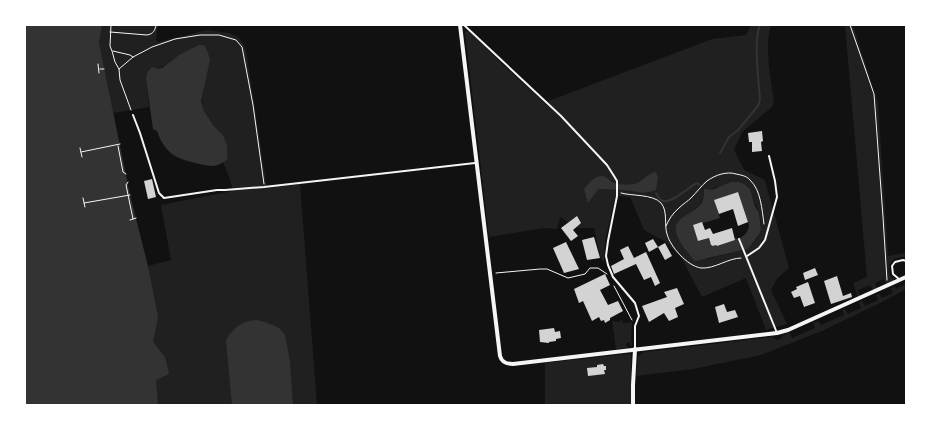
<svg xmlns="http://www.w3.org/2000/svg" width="931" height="430" font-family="'Public Sans',sans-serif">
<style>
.green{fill:#202020;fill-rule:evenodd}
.water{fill:#333;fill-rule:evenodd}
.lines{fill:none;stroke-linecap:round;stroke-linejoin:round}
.stream{stroke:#333;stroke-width:2}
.building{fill:#d3d3d3}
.path{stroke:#f5f5f5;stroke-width:1}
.service{stroke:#f5f5f5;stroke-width:2}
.minor{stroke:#f5f5f5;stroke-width:4}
</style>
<rect width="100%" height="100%" fill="#111"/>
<g class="green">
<path d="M102,25h56l-2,15 2,2 49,-12 22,3 9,4 5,6 3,7 21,138 33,-4 17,221h-257l95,-101 -7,-38 23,-6 -10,-55 72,-14 -3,-12 -7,-17 5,-3c-3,-9 0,-15 -5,-23 -3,-5 -8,-8 -11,-12 -10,-14 -12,-20 -8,-37l-25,-32c-11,9 -23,15 -33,24l1,7 2,21 -36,6 -14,-70z"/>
<path d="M751,25h20c-7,21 0,55 3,77l-2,5 -30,25 -8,18 10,20 21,10 24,88 -12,11 -6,11 16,34 -21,6 -20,-52 -44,19 -20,-38 -16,-17 -22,-12 -14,-33 -15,-1 -10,46 -1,20 -3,-3 -7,-31h-16l-18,-11 -3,12 -13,-1 -55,9 -24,-205 3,-1 3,2 30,30 60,55 37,40 2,-2 -42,-44 -12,-10 166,-63 34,-4zM717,187l33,3c4,11 14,30 10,42 -2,6 -8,12 -12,17l-41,10 -15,-1 -14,-21 5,-20c11,-7 22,-12 21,-27h8z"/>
<path d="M845,25h8l25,78 10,153 18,-3v4c-16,-2 -23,13 -11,24l-9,4 -2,-6 -9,4 2,5 -4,2 -3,-5 -12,5 2,6 -2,1 -5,-14 14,-6z"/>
<path d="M906,284v5l-24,13 -60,29 -61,24 -68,14 -57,7 2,-20 6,-4 128,-15c4,4 9,4 11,-2l7,-2 2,5 23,-10 -2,-5 5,-2 3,4 23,-10 -2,-5 3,-1 3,5 13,-6 -2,-6 3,-1 3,5 13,-6 -2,-5 3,-1 3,4 11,-5 -2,-5 4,-1 1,2z"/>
<polygon points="622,320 623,323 629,323 629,321 632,323 631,338 632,345 632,346 630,345 630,343 627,343 626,345 628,348 616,349 612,321 618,322"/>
<polygon points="626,354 630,354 631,356 631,405 545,405 545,363"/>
</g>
<g class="water">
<polygon points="25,25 102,25 99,43 130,195 148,266 158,317 153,342 165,357 169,374 156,380 158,405 25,405"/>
<path d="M199,45h5l4,8 2,7 -9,41 3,10 9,14 10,10 4,10v10l1,4c-4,3 -9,6 -14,7 -9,0 -35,-6 -42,-12 -8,-7 -12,-14 -15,-23l-4,-2 -7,-50 1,-6 5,-6 6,2 4,-1 17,-13z"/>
<path d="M656,172l2,6 -2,12c-14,5 -19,1 -33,0 -8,-1 -17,-1 -25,-1l-10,14 -4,-14c4,-5 10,-12 16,-13 6,-1 9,5 14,7 6,2 15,2 20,1 9,-2 13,-11 22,-12z"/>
<path d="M731,182h7l6,2 6,5 5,17 4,7 2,16 -1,4 -12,16 -53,12 -3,-3c-5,-7 -12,-14 -15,-23 -6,-16 12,-20 21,-28 6,-5 6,-11 6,-18l8,1zM738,192l11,33c-1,7 -4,11 -11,14l-3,-1v2l-18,6 -1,-1 -4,1 -1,-1 -2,-7 -11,3 4,-19 1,1 17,-5 -5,-18z"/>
<path d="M257,320l8,2 14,6 6,7 5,27 3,43h-61l-6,-65c7,-12 16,-19 31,-20z"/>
</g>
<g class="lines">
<g class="stream">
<path d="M720,153l9,-16 9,-7 20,-24 2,-6c-1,-19 -7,-59 0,-75"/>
<path d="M656,193c2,3 4,8 8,8 8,2 25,-14 33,-18l3,2"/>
</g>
</g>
<g class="building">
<polygon points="762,131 763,141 761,142 762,151 752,152 752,142 749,142 748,133"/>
<polygon points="152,179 156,197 148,199 144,181"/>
<polygon points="738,192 748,222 738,226 733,209 719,214 714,200"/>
<polygon points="577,216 581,223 573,230 578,236 571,241 561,228"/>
<polygon points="702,222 705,230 710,228 713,234 732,228 735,240 717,246 716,245 713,246 711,245 709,238 698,241 693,225"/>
<polygon points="594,237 600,258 587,260 582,240"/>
<polygon points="653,239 658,247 649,252 645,243"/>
<polygon points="566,242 579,269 564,273 553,248"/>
<polygon points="665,243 672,256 665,260 658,247"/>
<polygon points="628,246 634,258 646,252 660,283 655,286 651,277 644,280 636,264 614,274 611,266 624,259 620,250"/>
<polygon points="815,268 818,275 805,280 803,273"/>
<polygon points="605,274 610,285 600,290 608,305 618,301 623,311 610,318 610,320 605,323 604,320 601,321 599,317 592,321 583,301 579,303 574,289"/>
<polygon points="837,276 843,296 851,293 852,297 831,304 824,281"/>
<polygon points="808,282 815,303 804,307 800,296 794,298 791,292 797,289 796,287"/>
<polygon points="677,288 684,304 675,308 678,317 669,321 664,313 649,322 642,306 667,297 664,292"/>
<polygon points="724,304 727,312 735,310 738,317 719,323 715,307"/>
<polygon points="554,328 555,332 560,331 561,338 556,339 556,341 549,342 549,343 540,342 539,330"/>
<polygon points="603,364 604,366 606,366 606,370 604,370 605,374 588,376 587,368 597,367 597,365"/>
</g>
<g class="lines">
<g class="path">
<polyline points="111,25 110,46 112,51 115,62 119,69"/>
<polyline points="850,25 874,94 883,217 887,280"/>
<path d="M110,32l37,3c6,-1 8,-4 9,-10"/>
<polyline points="113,51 130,55 133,57"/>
<polyline points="98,64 99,73"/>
<polyline points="100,69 104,69"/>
<polyline points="131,110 120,80 119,69 133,57 152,47 175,39 200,35 219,35 236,40 242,47 253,105 264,184"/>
<polyline points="118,146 123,172 126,174"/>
<polyline points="80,148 82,157"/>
<polyline points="81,152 120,144"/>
<polyline points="128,182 126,185 133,219"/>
<path d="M621,193c10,3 32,1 40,10 7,8 3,22 6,31 3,12 20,32 34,34 14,1 27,-10 40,-10"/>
<polyline points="83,198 85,207"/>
<polyline points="84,203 130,195"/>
<polyline points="130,220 136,218"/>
<path d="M666,226c3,-7 7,-13 13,-18 4,-4 9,-7 12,-10 6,-6 10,-12 16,-17 8,-6 20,-10 29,-7 5,1 11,2 14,6 11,10 12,30 14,44"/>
<polyline points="496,273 540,269 547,269 568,278 585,274 590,268 598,268 607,274"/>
<polyline points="614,286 632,320"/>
</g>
<g class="service">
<polyline points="464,25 561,116 607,165 614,176 617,181 617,196 608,241 606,256 608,265 613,277 635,303 639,316 635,326 635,349"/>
<polyline points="133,115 140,133 159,193 164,198 217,190 225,190 264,187 475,163"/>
<polyline points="739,239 777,333"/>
<polyline points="747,256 759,248 765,240 777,197 775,181 769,156"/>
<polyline points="899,279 893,274 892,266 895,262 903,260 906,261"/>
</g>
<g class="minor">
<path d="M460,25l40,331c2,7 7,8 13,8l264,-31 11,-3 118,-53"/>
<polyline points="633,405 633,385 635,349"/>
</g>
</g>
<rect width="931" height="430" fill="none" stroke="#ffffff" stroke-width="52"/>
</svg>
